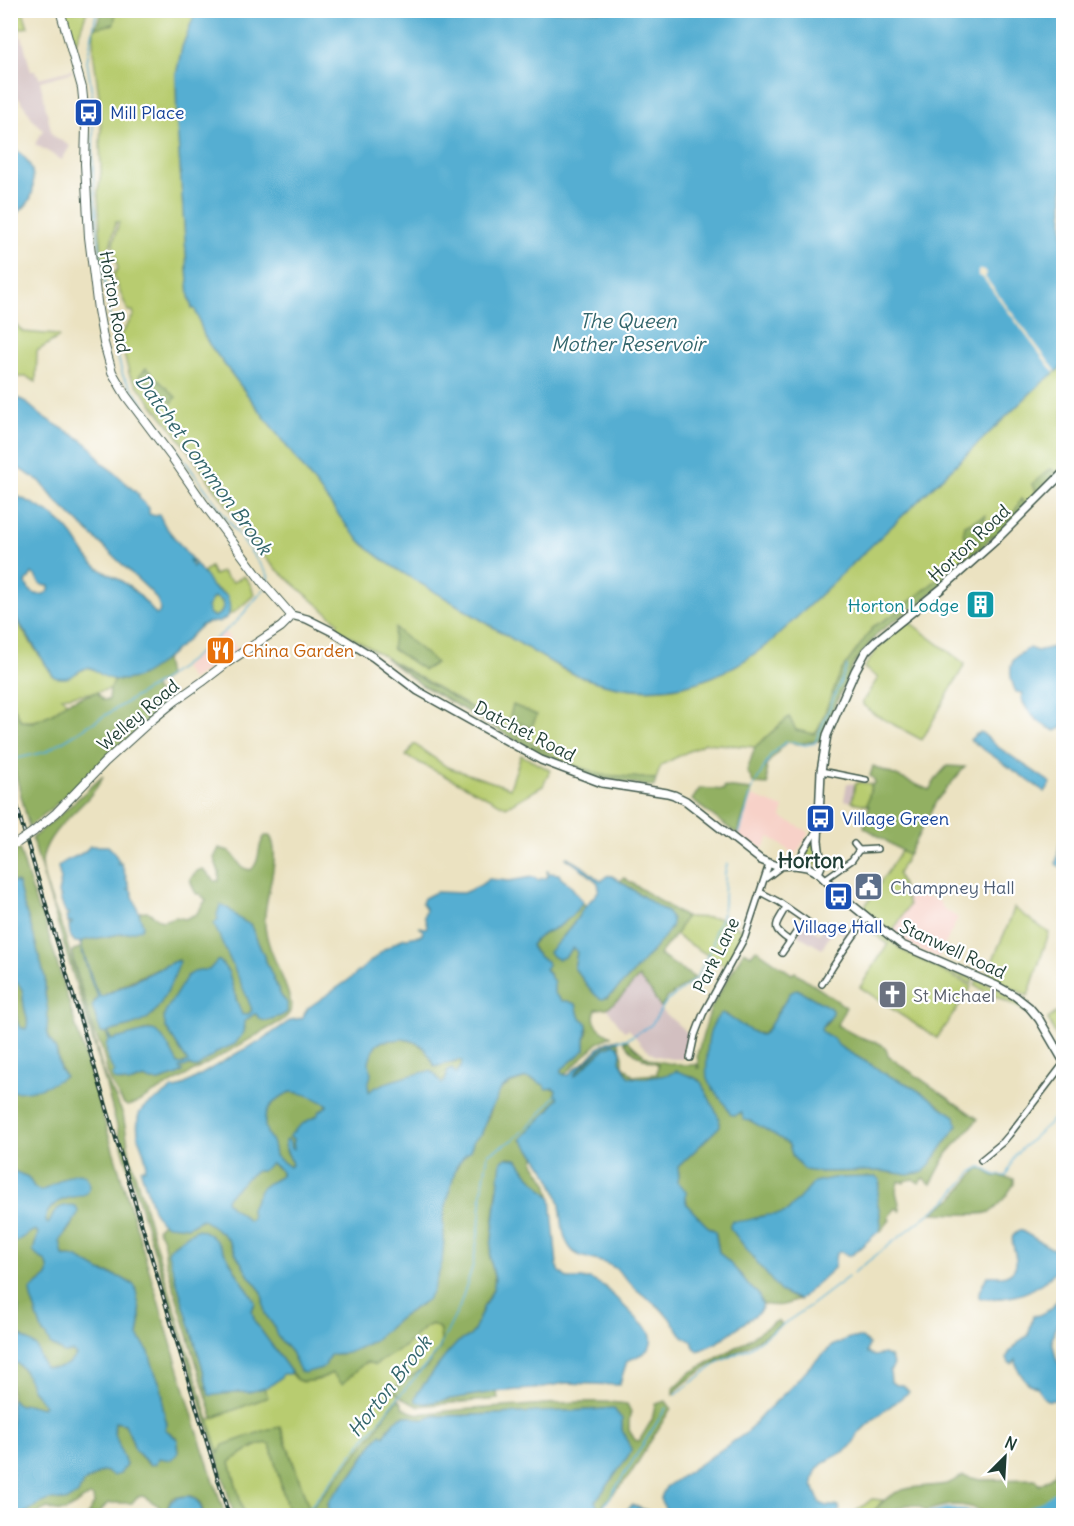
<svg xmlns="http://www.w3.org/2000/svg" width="1074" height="1526" font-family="Delius,sans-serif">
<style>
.built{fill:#f7d1c8}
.industrial{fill:#d2bfc0}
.green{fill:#b8cc70;stroke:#6c8452;stroke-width:1.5}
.forest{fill:#92b062;stroke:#58764b;stroke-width:1.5;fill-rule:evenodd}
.water{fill:#54aed2;stroke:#3a7683;stroke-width:1.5;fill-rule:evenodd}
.pier{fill:#ebe2c1}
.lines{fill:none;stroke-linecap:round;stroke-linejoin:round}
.stream{stroke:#54aed2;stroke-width:1.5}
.river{stroke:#54aed2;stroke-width:8}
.minor-casing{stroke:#3e5649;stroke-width:8}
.tertiary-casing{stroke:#3e5649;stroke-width:10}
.secondary-casing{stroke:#3e5649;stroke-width:10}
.minor{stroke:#fff;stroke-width:5}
.tertiary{stroke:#fff;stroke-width:7}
.secondary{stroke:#fff;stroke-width:8}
.rail-casing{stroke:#1f3d34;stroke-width:4}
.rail{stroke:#fff;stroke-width:1.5;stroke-dasharray:4.5;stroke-linecap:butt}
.secondary-bridge-casing{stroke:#3e5649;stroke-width:10;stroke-linecap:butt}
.secondary-bridge{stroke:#fff;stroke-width:8}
.labels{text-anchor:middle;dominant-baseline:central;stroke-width:4.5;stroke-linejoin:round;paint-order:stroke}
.transit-label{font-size:18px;fill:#164399;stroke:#fff;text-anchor:start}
.street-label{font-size:18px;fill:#1f3d34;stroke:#fff}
.culture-label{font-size:18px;fill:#0d838f;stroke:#fff;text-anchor:end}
.food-label{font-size:18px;fill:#c56008;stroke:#fff;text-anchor:start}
.service-label{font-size:18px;fill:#4e5e75;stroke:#fff;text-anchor:start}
.worship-label{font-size:18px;fill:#5b616d;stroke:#fff;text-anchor:start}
.water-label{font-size:20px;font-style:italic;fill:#32656b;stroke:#fff}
.quarter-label{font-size:21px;font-weight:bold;fill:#1f3d34;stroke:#fff}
</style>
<rect width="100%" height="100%" fill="#fff"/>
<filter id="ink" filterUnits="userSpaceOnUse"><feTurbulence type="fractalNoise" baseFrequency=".0167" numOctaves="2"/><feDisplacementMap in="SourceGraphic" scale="12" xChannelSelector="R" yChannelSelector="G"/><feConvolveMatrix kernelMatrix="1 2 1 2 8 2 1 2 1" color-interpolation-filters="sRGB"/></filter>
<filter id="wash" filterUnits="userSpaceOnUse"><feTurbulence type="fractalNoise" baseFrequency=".008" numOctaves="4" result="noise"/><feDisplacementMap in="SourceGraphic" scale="24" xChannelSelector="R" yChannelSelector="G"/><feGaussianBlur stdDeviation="1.35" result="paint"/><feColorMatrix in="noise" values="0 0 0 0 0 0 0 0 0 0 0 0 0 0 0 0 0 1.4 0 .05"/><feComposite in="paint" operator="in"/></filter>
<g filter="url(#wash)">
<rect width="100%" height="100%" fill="#ebe2c1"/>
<g class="built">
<polygon points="224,631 238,650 192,680 183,668"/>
<polygon points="752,796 784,808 781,817 809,832 796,855 770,837 762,849 756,844 752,848 739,837"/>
<polygon points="905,890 939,901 944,909 958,918 938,958 905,943 892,933 909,905"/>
</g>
<g class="industrial">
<polygon points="19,33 20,37 22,37 31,71 35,71 36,74 38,74 39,78 72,70 73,72 40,81 52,135 70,146 62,160 35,144 43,130 34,121 19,98 11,100 10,34"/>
<polygon points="847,783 855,784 852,802 844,800"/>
<polygon points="828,920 850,936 848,939 839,931 832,932 822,949 798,935 800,931 795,928 801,922 819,934"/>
<polygon points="639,976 641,981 653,995 657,1003 661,1007 660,1009 689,1034 683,1059 671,1059 654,1055 641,1044 629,1029 624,1031 607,1008 620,998"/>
</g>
<g class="green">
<polygon points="11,10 23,11 28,27 18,29 19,33 11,34"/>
<polygon points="65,11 87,11 75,45"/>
<path d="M116,11h80l-14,36 -6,28 1,49 12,172 3,12 3,1 9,26 5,9 138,182 17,19 25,19 173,105c78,36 146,25 212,-30l264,-253 25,-20v101l-6,6 -7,-4 -18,16 6,9 -11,12 -6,-7 -9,18 -22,12 -9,-1 4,-12 -20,9 14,16v5l-87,70 -18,10 -56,104 -4,5 -18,-5 -7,-13 -34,30 -50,-4 -44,22 -5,14 -53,-4 -39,-13 -228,-134 2,-6 -64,-55 -15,-16 -82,-116 -47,-59 -11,-39 15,-22 -1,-4h-5l-15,-36 5,-6 -5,-25 6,-22h-3l-8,33 -2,4 -4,1 -4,-67 3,-21 -1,-30 1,-13 -2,-33 -6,-46 1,-22 19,-4z"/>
<polygon points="11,319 23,332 57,335 59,337 37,351 36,382 27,377 11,377 10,349 14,347 11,335"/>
<polygon points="210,567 214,575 222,572 226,577 233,582 244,576 251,585 254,595 236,611 227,616 228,614 222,592 212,587 202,573"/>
<polygon points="215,597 222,601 223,607 221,613 215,617 209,613 207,607 212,599"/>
<path d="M10,612l44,65c6,-1 14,-1 20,-3 5,-1 8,-6 14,-6 4,-1 21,10 27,12l-5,9 -13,3 -35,5 5,5c-15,12 -26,21 -46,19l-10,-21z"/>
<path d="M908,621l57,43 -43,76 -48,-26 -11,-9v-4l15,-23 -14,-10c13,-20 25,-33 44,-47z"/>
<polygon points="414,744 447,767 510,788 521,755 550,770 543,786 506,807 406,756"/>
<polygon points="860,782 871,784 867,805 852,802 855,784"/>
<path d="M814,840l3,23 -1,2c-5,2 -13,0 -15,-5l11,-19z"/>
<polygon points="901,851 908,855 898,874 909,905 892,933 865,909 865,906"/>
<path d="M1014,908l35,25 -21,63 -41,-20c7,-23 20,-44 27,-68z"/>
<polygon points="685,917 719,918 745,931 727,967 675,935 678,931"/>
<polygon points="866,928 876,929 902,950 971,986 969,991 937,1038 901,1015 860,987 888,944"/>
<polygon points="922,957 973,979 972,984 921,958"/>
<polygon points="977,980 998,989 1023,1005 1037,1020 1036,1021 1020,1008 975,986"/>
<polygon points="1063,1008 1063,1050 1048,1019"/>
<polygon points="432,1324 439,1328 441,1339 440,1348 427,1367 399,1383 396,1393 399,1395 399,1399 389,1410 373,1434 310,1510 282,1430 219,1454 208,1420 267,1397 264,1388 279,1379 283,1374 291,1373 297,1380 302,1382 318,1380 332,1373 352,1375 363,1364 370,1363 405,1346 424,1328"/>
<polygon points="264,1443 270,1444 289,1515 244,1515 230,1462 246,1451"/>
<polygon points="872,1499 883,1500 870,1515 850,1516"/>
</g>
<g class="forest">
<polygon points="102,11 116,11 114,24 95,28"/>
<polygon points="146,368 176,397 172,403 139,376"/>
<polygon points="1051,469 1057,473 1038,494 1032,484"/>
<polygon points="1021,499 1027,506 1001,535 993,536 970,559 926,598 878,633 854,664 833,710 822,740 798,744 787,742 766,765 768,785 754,784 747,771 755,747 789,717 796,730 814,734 818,730 841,671 874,626 892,616 979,546 979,541 969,541 963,534 965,525 986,515 982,528 990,529 1012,517"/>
<polygon points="395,628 436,663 424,670 392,649"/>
<polygon points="385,658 564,762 603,775 656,779 654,787 594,777 548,759 422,685"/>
<polygon points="165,659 168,677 154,686 155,690 168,702 54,806 29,827 11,756 10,700 21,721 33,722 53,713 67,702 97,692 103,700 109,700 110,689 115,680 134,678 141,675"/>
<polygon points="513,705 537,715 531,728 509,719"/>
<polygon points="873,766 929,790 938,776 947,766 965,767 937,800 908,855 864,827 869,806 867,805 871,787 875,782 873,778 870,776"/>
<path d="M103,776c-13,30 -52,47 -60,80 -5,21 16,59 22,80 12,44 26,88 37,133l5,12 16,33 7,42 35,121 54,176 4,-8 46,-16 11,-2 30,83 63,-76 16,-24 10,-11 3,4v3l9,6 9,2c34,-5 68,-6 101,-8 34,-3 74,-7 106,-2l4,8c-3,6 -1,12 -2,18l6,10 4,1 13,-21 3,-16 11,-3 5,7 -41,67 -27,30 -6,10h-3l3,-6 -2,-8 13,-16 23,-34v-2l-9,-17v-9l-8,-14 -106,5 -74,2 -10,4 -20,-4 -6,3 -10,10 -1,4 -13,9 -20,30 -26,32 2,11h-41l-19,-71c-14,-3 -29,11 -40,18l14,53h-10l-17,-59 -93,-303 -18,-68 -74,-247 29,-24z"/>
<polygon points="724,787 751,790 751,794 737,834 692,800 700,788 724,790"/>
<path d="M265,836h5c14,24 -11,68 -4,97 2,9 5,19 9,27 4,11 18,39 16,49 -1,5 -4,7 -8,11 -42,24 -84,49 -127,72 -9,4 -19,13 -29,14l-4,-3 -9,-15 -6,-13 -6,-26 -8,-17 -20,-69 -2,-12 10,-4 -1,-6 50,-9 11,-9 -4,-11 9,-1 15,10 14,-4 9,2 9,-4 3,-2 9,-13 -6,-6h-3c-4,-3 -4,-9 -7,-14 3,-5 7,-11 13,-11l12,12h4v-9l-5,-14 5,-10c2,1 8,2 10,3 10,7 8,18 22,19 11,-10 5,-24 14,-34zM230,910c6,7 11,12 20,14l31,72 4,4v14l-20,7 -7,-4 -2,-3h-2l-10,8 1,7 -10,15 -16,7 -5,4 -23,11 -2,-2 -10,5 3,4 -23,8h-8l-7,-3 -11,4h-12l-6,-9 -6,-32 -15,-39 4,-5 -12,-31 -4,-18 13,40 6,9 29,-16 48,-21c-6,16 -15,48 -30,58 -10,8 -27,10 -40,14l3,8 25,-6 13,-5c15,7 21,22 29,35l3,1 7,-3 -22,-34 -2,-12 40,-45 6,-1 7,-9h2c3,4 7,7 9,12 6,13 8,28 14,42l7,-1 3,-5 -8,-21 -17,-35 -9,-34v-2z"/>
<path d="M19,848l19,62 4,3 158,527 25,75h-21c-5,-22 -12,-21 -32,-17l-4,7v10h-7l-2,-9 -16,-10 -6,1 -5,6h-24l-11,12h-10l7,-11 -1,-7 -3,-1c-17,6 -20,23 -42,12l-7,3 -3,4h-15l9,-7 14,-8 12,-1 7,2 13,-7 5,-11 20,-12 5,1 18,-5c0,-7 -3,-8 -5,-14 -4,-10 -8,-21 -6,-31l10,2 2,3 8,23 13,14h7l4,-6 19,-5 -1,-15 -12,-9 2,-5 -4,-15v-14l-5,-17 -4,-8 -5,-18 -11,-16 2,-13v-12l-8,-28 -20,-9 -12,-3 -28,-15h-9l-3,-15 14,-19 -13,-15 -6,4 -3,9 -4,4 -2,-2 -1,-6c9,-14 20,-19 37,-20l4,-19c-15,-11 -32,11 -46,14l-6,-4 -6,-10 -17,-7v-79l21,-1 32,-13v-3c-7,-7 -4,-15 -8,-24 -3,-6 -7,-11 -9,-19l-2,-53 -13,-48 -10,-30 -4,-17 -2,-1 -5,1v-27z"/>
<path d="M624,878l61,39 -7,14 -19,24 36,23 -28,20 -6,9c-5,-4 -6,-9 -9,-14 -4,-6 -10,-9 -13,-16l-19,21 -13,10 -11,1c-6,14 3,20 15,27l-12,6 -35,33 -3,-2 1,-4 23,-19v-10l3,-10 -2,-8 -7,-6 -3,-12 -9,-3h-5l-8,-8v-9l-4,-9 -5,-6 -1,-9 -8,-7 -5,-8c8,-10 15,-12 25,-17 9,-5 20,-17 26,-25l5,3 -25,32 -9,19c10,4 14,-2 20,-9l2,1 2,4 -3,15 16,21 18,9 21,-21 42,-50 -3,-14 -48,-32z"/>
<path d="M756,949l36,25 3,-2 51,35 -9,18c7,4 15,9 23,12 12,5 26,4 28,19l90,63 -31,35 -16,30 -8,-6 -4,5 -6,-4 -9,2v2l-5,-2c-7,11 1,18 1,30l-4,-3 -8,9 2,3 -10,12 -2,-1c6,-11 -1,-20 -1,-31 -1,-5 1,-11 3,-16l-57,-4 -12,5 -6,9 -17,17 -5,3 -5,2h-17l-12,5 -13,1 44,69 18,9c-15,6 -20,7 -36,4l-4,-10 -11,-10 -6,-9 -22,-23 -3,-18 -3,-5 -6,-3 -19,-20 -4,-17 -7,-7 2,-5 -1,-10 42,-41c-1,-11 -7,-20 -12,-30 -3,-5 -4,-13 -9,-16 -20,-14 -49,3 -70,-3l-9,-16 1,-9 -3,-6 -13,2 -31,29 2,-5 29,-27 13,-4 5,15v9l10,11 24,-2 1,-10c-15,-5 -26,-10 -34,-23l3,-1c19,19 24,22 51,24 8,1 12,2 19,0v4h2l-2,-13 14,-47 33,-57 7,4zM797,989l32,18 3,3 -3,10 -8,8 1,4 11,6 6,8 8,5 28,16 8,6 26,12 21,13 16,12 11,16 -29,41 -36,6 -10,-2 -65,1 -15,-5 -9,-10 -4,-12 -9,-7 -17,-11 -20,-10 -2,-5 -5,3 -6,-1 -2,-5 -20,-29 -1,-6 2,-37 17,-23c7,7 27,21 37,20l8,-10 8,-15z"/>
<path d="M16,981c9,7 6,14 8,24 1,9 6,16 2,24l-6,-2 -3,-5 -2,-16v-9l-2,-7z"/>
<path d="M403,1039c18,3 25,10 31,26l12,-1 15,-4 2,1 -2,6 -5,7 -9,-2 -1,7 -4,5 -6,-9 -6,-4c-15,4 -51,11 -61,21 -2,-7 1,-12 1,-19 0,-3 -1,-7 -1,-10 -1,-4 1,-10 4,-14 7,-12 19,-8 30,-10z"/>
<path d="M526,1078c10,2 21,8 30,12l-1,4 3,4 -21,26 -16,16 6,5 8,11 -1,7 13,20 4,15 -25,-26 -8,-12 -10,-3 -11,33 -7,67 3,14 2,15 -11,19 -10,26 -4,5 -12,6 -18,21 -10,14 -4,26 67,-11 4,1 1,6 -80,7 -11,-5 -11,-8 -2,-2 5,-8 28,-16 13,-19 1,-9 -2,-11 -7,-4 -8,4 -19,18 -30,19 -8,-3 -4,2 -21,20 -10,-11c-11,6 -23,11 -35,7l-42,-58 -3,-11 3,-7c-3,-10 -12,-19 -17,-29 -9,-17 -20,-35 -37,-45l-12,4 -19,14 -1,3 6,25 31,102 1,11 20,5 6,-2h16l15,-4 4,9 -55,21 -47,-156c-2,-12 0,-23 -9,-33l6,-6 2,1 23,3 14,-8 20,14 6,7 21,36 13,16 3,22 9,12 3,10 14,16 9,19 25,-5 4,-10 4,-2h11l29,-13 28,-24 21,-13 21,-51 1,-15 -1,-20 11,-45 6,-12 10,-11 4,-10 8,-7 16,-40c7,-9 17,-11 28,-15z"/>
<path d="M290,1092c13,0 26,4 37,12v2l-8,6 -2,4 -10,6 -15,16 2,10 -2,1 -1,-5 -5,7c3,5 8,11 4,16l-15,-11c-1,-5 -1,-10 -3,-14 -2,-5 -3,-4 -5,-9 -8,-20 6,-33 23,-41z"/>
<path d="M270,1164h3c4,6 10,5 7,13 -16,8 -31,24 -28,42l-4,2c-6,-9 -19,-11 -22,-21l2,-4 22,-21 7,-4h5z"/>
<path d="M979,1168l4,1 11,7 20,3v5c-6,9 -13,21 -22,27 -10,6 -46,2 -59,2l21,-16z"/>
<path d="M35,1229l3,5 -4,14 5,9 7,4c9,19 -6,16 -12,26 -7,11 6,33 9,46l3,3 4,8 16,9 7,-1 3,3c-7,12 -19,16 -32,12 -6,-18 -12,-25 -28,-34l-1,-10 4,-12 -8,-16v-50z"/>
<path d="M778,1321l4,3c-12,8 -24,16 -37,23 -25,14 -52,25 -72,47v-5l18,-17 51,-28 31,-21z"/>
<polygon points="11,1362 16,1362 19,1365 27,1375 32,1389 43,1403 44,1408 24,1404 20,1405 17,1404 11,1398"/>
<path d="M1063,1451v53l-10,11h-75l3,-4c-19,-9 -35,-7 -55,0 -17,-13 -25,-3 -41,3 -5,2 -10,2 -15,1 9,-8 13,-16 25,-22 16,-8 34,-6 51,-9 5,-1 12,-6 17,-8l18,4 54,-1 4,6c24,-13 14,-16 24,-34z"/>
</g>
<g class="water">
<path d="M196,11h867v355l-25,20 -264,253c-58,48 -123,65 -195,37 -18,-7 -35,-18 -52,-28 -23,-14 -47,-29 -70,-43 -37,-23 -83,-44 -110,-79l-138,-182 -5,-9 -9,-26 -3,-1 -3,-12 -12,-172 -1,-49 6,-28z"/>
<path d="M10,146c6,4 14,9 18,16 4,5 5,11 5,18 2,19 -7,28 -22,37z"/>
<path d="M11,395l13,6 19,16 39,23 10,8 11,16 11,8 25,23v3l10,10v6l7,2 3,-2 6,12 29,36 -2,1 -2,-3h-1l4,7 2,-4 14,18 3,6 15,9c3,7 5,15 -1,22 -8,7 -15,3 -22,6 -6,3 -12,11 -17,16 -12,11 -36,33 -52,38 -12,3 -25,3 -35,-4 -4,-3 -7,-7 -12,-6 -12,0 -13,14 -34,9l-43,-67v-117c25,12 45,20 63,44 7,9 12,22 22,29 7,6 16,9 24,14 14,9 26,21 36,35l3,-2c3,-9 -4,-16 -9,-22l-95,-91 -15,-19 -24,-14 -5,-1zM32,573c9,6 3,12 17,13v5c-9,7 -20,3 -23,-8zM215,597l7,4 1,6 -2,6 -7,4 -5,-4 -2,-6 5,-8z"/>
<path d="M1053,647l11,9 -1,71 -7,4c-16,-6 -28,-17 -35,-33l2,-5 -7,-1c-5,-10 -9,-26 0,-35 3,-3 9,-6 13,-9l8,3z"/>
<polygon points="981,732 998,747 1051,783 1045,792 970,740 975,735"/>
<polygon points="1063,825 1064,869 1063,869 1056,864"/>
<path d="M90,846h18l5,5 6,10 -2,3 4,-1 5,14 -1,1h1l4,10 -2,1 3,1 1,3 11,32 -2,4 -10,3 -50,9 1,5h-1l-2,-4h-4l-5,-6 -1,-11 3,-1v-2l-4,1 -2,-6 3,-2 -1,-2 -2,1c-3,-7 -4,-10 -6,-16l1,-1 -3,-4 3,-13 -3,-13c10,-11 22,-8 32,-21z"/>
<path d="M567,857l15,9 17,14 3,1c3,-4 5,-7 10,-5l56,37 4,6c0,5 1,5 -2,9 -5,10 -59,73 -68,71 -9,-2 -21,-24 -28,-31l3,-15 -2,-4 -2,-1 -8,9 -7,2 -6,-3 -3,-4 21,-23 13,-20 14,-16 2,-4 -1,-6 -11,-10 -21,-15z"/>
<path d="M547,871h1l1,2 10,1 2,4 9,7 13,17c-6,8 -16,19 -24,24 -11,6 -21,9 -28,19 2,7 10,14 16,16l1,4 -3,4 9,13v11l8,8h5l9,3 3,12 7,6 1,4 -2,14v10l-23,19 -1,4 4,2h4c5,-8 12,-9 18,-15 12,-12 13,-18 32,-21l-1,2 -13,4 -29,27 -2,5 31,-29 9,-4 4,2 3,6 -1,9 9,16c10,3 40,-1 47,-6 9,3 19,6 25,11l18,36 1,8 -42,41 1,10 -2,5 9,9v11l2,4 19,20 8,5 4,21 22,23 6,9 11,10 4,10v4l-4,5 -42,30 -18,8 -4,-4 -2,-6c-3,-1 -6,-2 -8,-4 -5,-4 -12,-17 -17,-22 -9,-10 -21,-17 -31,-26 -7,-7 -13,-14 -20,-20 -13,-11 -36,-8 -45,-20 -11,-14 -8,-32 -12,-48 -7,-24 -22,-45 -38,-62 12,-14 27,-25 37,-41l-3,-5 1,-3 -3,-2 -7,1 -2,-4 -12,-6 -6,-1 -16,5 -8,5 -4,5 -2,8 -7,10 -7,22 -8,7 -4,11 -6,5 -8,11 -13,51 1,20 -2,25 -9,27 -5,9 -27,18 -28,24 -25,12 -15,1 -4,2 -4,10 -3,2 -18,5 -4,-2 -9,-19 -14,-16 -3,-10 -9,-12 -3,-22 -13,-16 -21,-36 -6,-7 -20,-14 -14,8 -20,-2 -5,-2 -4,-3 -6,-11 -12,-37v-3h4c3,-11 -3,-19 -6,-30 -2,-8 -2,-17 0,-26 9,-11 23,-15 34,-25l4,1 62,-37 20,-10 32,-22 11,-2 6,-10 42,-29 35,-30 17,-10 20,-4 1,-5 -4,-3 7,1 1,-2 -3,-10 2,-7 -4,-6 2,-5 12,-6 27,1 16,-7 10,-7 20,2 23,-4 4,1 1,2 11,-3zM403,1039c21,3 24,11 32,28l23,-7 4,1 -1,6 -5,7 -4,-5 -4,2 -2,8 -4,5 -9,-12 -4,-1c-15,4 -50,11 -60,21l-1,-7 3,-10 -2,-13 4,-12 3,-5 7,-4zM290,1092c15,0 24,6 37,12v2l-8,6 -2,4c-10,4 -22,12 -28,21l4,2 1,10 -3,-1 -2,-8h-3c-3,11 5,15 6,25l-2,2 -15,-11c-1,-5 -1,-10 -3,-14 -2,-5 -3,-4 -5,-9 -8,-20 6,-33 23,-41zM270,1164h3c3,3 10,6 8,11 -3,5 -13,7 -17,11 -7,6 -9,16 -13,23l1,10 -4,2c-6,-9 -19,-11 -22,-21l2,-4 22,-21 7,-4h5z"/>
<path d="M16,882l3,4 3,14 10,30 13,48v16l3,17 -1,20 2,7 7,12 4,20 5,6c-15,10 -37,18 -55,15v-208zM16,982c9,7 6,13 8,23 1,9 6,16 2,24 -4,-1 -6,-1 -8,-5 -2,-2 -5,-36 -5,-38 1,-2 2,-3 3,-4z"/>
<path d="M220,905c13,2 14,15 30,19l31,72 6,7v9l-6,4 -16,5 -5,-2 -4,-5h-2l-9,7 -1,11 -9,12 -16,7 -22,16h-4l-4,-2 -9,3v1l3,2 -5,4 -19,6h-8l-7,-3 -15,5 -15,-3 -2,-5 3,-3c-5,-5 -11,-22 -8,-30l2,-2 -2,-8 -6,1 -9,-27 6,-9 -6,-13 -11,-36h1l13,40 6,9 74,-36h5c-5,15 -19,48 -32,57 -10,8 -28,10 -40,14l3,8c6,-1 39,-11 42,-10 10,3 20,25 25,34l3,1 7,-3 -22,-34 -2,-8 1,-8 22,-36 11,-6h11l8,-9h3l9,12 7,26 6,16 7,-1 3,-4c-11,-30 -26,-57 -38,-86l4,-5 -1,-4z"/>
<path d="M797,989l32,18 3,3v6l-10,10 -1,3 1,3 11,6 6,8 8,5 28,16 8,6 26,12 21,13 11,9 14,9 2,10 -29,41 -5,5 -15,3 -26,-4 -65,1 -12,-2 -12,-13 -4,-12 -9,-7 -29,-17 -7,-1 -3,-8 -7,4 -4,-2c-4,-12 -18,-23 -23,-35 -1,-4 0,-37 2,-42 1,-8 7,-20 13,-24 7,3 33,23 39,22 2,0 3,-2 5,-3l24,-39z"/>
<path d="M506,1158l10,1 2,1 8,12 25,26 6,67 3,7 8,7h22l14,7 45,45c9,19 -9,24 -22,30l-7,22 -2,2 -52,-2 -34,6 -39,3 -67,11 -9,-1 -2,-3 3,-7 29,-38 11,-12 12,-6 4,-5 10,-25 9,-16 2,-10 -5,-23 11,-95z"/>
<path d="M11,1170l17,7 6,10 6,4c14,-3 45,-36 50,-4l-3,6c-6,4 -12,3 -19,5 -11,3 -24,12 -22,24l2,2c3,-3 3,-6 5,-9 4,-9 15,-11 23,-9l2,6 -1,4 -17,25 3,15 15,2 22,13 22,7 13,8 5,25v12l-2,13 11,16 5,18 6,14 3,11v14l4,15 -2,5 13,11 -1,5 1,8c-8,10 -9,6 -19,5l-4,6 -5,1 -15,-15 -3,-10 -7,-16 -10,-2 -1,9 12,34 -6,9 -7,2 -5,-4 -5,-1 -20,12 -5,11c-3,2 -9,6 -13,7 -6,0 -12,-3 -19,0 -17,5 -15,15 -35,14v-117l6,6 3,1 7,-1 15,4 2,-3c-3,-5 -8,-10 -11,-15 -6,-10 -8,-28 -22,-28v-67c3,5 9,12 8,18 -1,9 -5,9 -3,20l20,13 8,21c13,4 25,-1 32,-12l-3,-3 -9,1 -14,-9 -4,-8 -3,-3 -12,-35 -1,-7c10,-11 24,-12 16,-30l-9,-5 -4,-5 5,-17 -1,-3 -2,-1c-9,4 -16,11 -24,15v-14l1,-2 -2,-4z"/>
<path d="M869,1177h7l4,3 -3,20 3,14 1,12 -2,5 -26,23 -4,2 -9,-5c-8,4 -3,11 -6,17l-35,32 -19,-9 -5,-6 -45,-57v-4l3,-3c12,2 19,-3 30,-5 10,-3 15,1 25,-5l26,-29 19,-4z"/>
<path d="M198,1229c21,5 31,33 42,49 5,8 11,16 15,24l-3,9 3,11 36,50 -1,2h-7c-8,12 -21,15 -34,18 -5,1 -10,-1 -15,0 -9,1 -16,4 -25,3l-7,-29 -34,-113 2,-5 19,-14z"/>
<path d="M1020,1230l31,18 12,5v12l-2,1c-6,5 -11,12 -18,16 -18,15 -41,18 -64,16v-6l8,-16c6,-1 14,1 19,-1 21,-8 2,-31 7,-39 1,-2 5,-4 7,-6z"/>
<path d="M1063,1292v19l-9,20 -2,9 4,18 7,14v26c-15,4 -19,5 -26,-11 -11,-2 -20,-15 -21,-27l-4,4 -3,-1 -2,-5c1,-6 3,-6 7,-10 6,-6 4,-8 14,-12l5,-20 6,-1 12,-6z"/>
<path d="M849,1338h13l7,6 -2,9 7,3 10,-2 6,3 4,8 -4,6 1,11 5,3h7l6,7c-14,11 -35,25 -47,38 -6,5 -7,13 -13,18 -12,10 -31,12 -35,29 -3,9 3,18 6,26l7,3h11l2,4 -6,6h-160l-8,-6 -6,-11 6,-12 80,-54 18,-20 27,-26 19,-21 22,-20z"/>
<path d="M613,1408l9,11v11l9,19v3l-23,33 -13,16 3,7 -4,7h-264l-2,-11 2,-5 24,-27 20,-30 7,-8 3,2c4,-5 7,-11 12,-16 10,-7 15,-3 24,-1 5,2 9,-2 14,-3 35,0 69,-2 104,-4 25,-1 50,-1 75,-4z"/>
<path d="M189,1496c10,4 12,10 14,19h-34c-3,-15 6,-18 20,-19z"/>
<polygon points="632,1505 648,1511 653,1515 621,1515"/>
</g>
<polygon class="pier" points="981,269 984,270 986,273 985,277 1056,371 1054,373 983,278 978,276 978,271"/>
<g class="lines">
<g class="stream">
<polyline points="97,10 87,61 93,100 93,174 98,236 113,338 123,376 268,575 268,582"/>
<polyline points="10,760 45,752 163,680 190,660 237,621 264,589"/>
<polyline points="739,835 752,789 771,755 786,742 793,742 805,745 815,743 847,666"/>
<polyline points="617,1040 627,1039 651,1025 666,1002 696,979 713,944 715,930 722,917 724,903 725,873 727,864"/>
<polyline points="853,1273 947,1200 972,1172 981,1167 995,1175 1006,1176 1015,1155 1064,1109"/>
<polyline points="676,1394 719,1362 749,1348 811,1305 848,1277"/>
<polyline points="303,1516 400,1395 437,1352 459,1308 473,1265 479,1229 482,1191 488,1154 513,1140 535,1120 556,1095"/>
<polyline points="598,1516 666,1408"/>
</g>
<g class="river">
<polyline points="930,1516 947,1512 978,1516"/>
<path d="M1019,1516c20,-9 28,-11 45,-27"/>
</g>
</g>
</g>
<g filter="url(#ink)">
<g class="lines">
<defs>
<g id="minor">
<polyline points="821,771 866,780"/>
<polyline points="859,850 877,849"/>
<polyline points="795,865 819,826"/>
<polyline points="766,878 782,866"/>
<polyline points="825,879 852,860 859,850 854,844"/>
<polyline points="760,892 779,902 808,922"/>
<path d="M786,907c-10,19 -17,20 4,34"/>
<polyline points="782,953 797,931"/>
<path d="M822,984c14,-23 29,-45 45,-66"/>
<polyline points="690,1058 695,1035 703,1014 745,937 769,864"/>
<polyline points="981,1160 1003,1142 1009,1135 1064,1063"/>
</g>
<g id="tertiary">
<polyline points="291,615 307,619 331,631 373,657 418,691 541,760 602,783 667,793 674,795 686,801 761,860 776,866 795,865 807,867 818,873 852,905 889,935 902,945 997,986 1015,996 1029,1007 1039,1019 1064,1062"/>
<polyline points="818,873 821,866 818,841 821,771 827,735 855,671 866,651 876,641 941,589 995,541 1064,472"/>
</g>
<polyline id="secondary" points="33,832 56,813 105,762 148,723 175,701 202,682 228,662 281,627 289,619 291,615 264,584 204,504 171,456 126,396 112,372 104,343 98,310 89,237 85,164 86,128 82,88 60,10"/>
</defs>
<use href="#minor" class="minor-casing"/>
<use href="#tertiary" class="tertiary-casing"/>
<use href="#secondary" class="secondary-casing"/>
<use href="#minor" class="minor"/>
<use href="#tertiary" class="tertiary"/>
<use href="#secondary" class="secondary"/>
<defs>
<polyline id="rail" points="10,777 22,825 229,1516"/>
</defs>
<use href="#rail" class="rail-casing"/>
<use href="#rail" class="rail"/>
<defs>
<polyline id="secondary-bridge" points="17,843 33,832"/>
</defs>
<use href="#secondary-bridge" class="secondary-bridge-casing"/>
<use href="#secondary-bridge" class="secondary-bridge"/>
</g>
</g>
<defs>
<symbol id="bus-square" viewBox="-11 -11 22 22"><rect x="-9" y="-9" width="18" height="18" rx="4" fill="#1a4fb4" stroke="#fff"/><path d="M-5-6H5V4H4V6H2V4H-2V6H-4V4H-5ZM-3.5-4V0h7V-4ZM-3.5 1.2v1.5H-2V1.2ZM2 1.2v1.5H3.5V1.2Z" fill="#fff"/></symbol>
<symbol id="building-square" viewBox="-11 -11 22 22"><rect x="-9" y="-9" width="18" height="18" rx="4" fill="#0f9aa8" stroke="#fff"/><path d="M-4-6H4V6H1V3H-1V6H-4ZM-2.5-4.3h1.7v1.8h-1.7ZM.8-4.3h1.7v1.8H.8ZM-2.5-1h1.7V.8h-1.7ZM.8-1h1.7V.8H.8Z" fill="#fff"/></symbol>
<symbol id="restaurant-square" viewBox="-11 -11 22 22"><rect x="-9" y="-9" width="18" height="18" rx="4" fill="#e8710a" stroke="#fff"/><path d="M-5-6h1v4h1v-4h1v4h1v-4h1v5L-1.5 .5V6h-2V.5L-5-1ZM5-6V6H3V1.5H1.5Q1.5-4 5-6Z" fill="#fff"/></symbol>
<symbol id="civic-square" viewBox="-11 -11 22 22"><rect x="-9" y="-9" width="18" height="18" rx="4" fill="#5c6f8a" stroke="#fff"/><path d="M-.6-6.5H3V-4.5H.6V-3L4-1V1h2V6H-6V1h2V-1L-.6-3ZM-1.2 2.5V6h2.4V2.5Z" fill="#fff"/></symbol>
<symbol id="church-square" viewBox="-11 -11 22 22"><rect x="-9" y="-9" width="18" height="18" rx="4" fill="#6b7280" stroke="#fff"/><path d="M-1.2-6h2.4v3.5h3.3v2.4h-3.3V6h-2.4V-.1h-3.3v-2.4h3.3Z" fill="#fff"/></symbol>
</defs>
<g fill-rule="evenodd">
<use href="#bus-square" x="72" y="96" width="33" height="33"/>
<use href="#building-square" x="964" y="588" width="33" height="33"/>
<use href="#restaurant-square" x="204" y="634" width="33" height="33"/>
<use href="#bus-square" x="804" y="802" width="33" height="33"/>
<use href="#civic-square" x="852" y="870" width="33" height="33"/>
<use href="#bus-square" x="822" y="880" width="33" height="33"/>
<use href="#church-square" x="876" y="978" width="33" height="33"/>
</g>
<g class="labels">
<g class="transit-label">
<text x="110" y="112">Mill Place</text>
<text x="842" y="818">Village Green</text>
<text x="838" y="926" text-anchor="middle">Village Hall</text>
</g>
<g class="street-label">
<text transform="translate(115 302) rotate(80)">Horton Road</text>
<text transform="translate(969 543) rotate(-43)">Horton Road</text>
<text transform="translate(138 715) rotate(-40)">Welley Road</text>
<text transform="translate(525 731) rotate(27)">Datchet Road</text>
<text transform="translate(953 949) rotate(25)">Stanwell Road</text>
<text transform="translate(716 955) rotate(-64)">Park Lane</text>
</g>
<g class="culture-label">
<text x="959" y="605">Horton Lodge</text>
</g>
<g class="food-label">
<text x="242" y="650">China Garden</text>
</g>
<g class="service-label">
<text x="890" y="887">Champney Hall</text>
</g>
<g class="worship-label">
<text x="913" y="995">St Michael</text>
</g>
<g class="water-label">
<text x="628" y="320">The Queen<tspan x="628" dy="23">Mother Reservoir</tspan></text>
<text transform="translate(204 464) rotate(54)">Datchet Common Brook</text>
<text transform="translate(389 1386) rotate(-52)">Horton Brook</text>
</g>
<g class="quarter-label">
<text x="811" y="860">Horton</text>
</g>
</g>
<rect width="1074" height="1526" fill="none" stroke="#fff" stroke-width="36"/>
<g transform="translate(1005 1457) rotate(24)" stroke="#ffffff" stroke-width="4.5" paint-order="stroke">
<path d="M0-4.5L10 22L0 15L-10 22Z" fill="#1f3d34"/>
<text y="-9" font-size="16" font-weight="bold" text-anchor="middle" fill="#1f3d34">N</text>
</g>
</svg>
